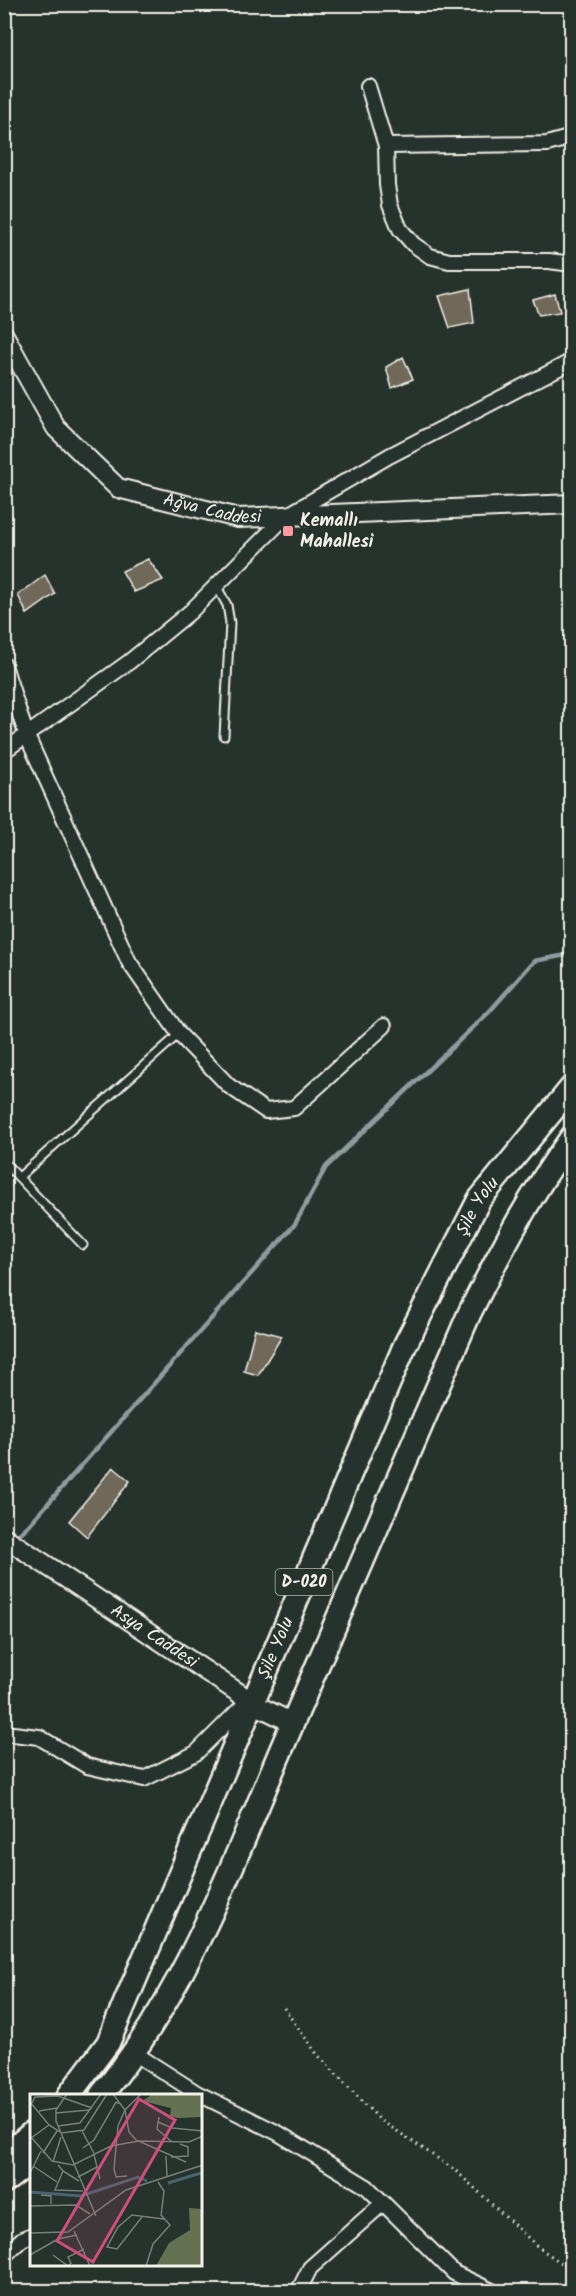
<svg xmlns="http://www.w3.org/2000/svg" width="576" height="2296" font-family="Kalam,sans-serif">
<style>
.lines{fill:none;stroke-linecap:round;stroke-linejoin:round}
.stream{stroke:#8f9c9f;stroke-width:4.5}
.building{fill:#706758;stroke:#f4f1e8;stroke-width:1.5}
.service-casing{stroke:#f4f1e8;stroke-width:11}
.minor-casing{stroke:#f4f1e8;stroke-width:18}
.tertiary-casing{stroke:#f4f1e8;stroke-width:22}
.trunk-casing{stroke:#f4f1e8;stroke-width:27}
.path{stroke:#f4f1e8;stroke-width:3;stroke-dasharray:1.5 4.5;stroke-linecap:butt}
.service{stroke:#26332d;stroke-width:7}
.minor{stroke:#26332d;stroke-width:14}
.tertiary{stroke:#26332d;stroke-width:18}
.trunk{stroke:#26332d;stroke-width:22}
.poi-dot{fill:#ff9aa2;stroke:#26332d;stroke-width:2}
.labels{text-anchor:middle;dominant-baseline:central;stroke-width:4.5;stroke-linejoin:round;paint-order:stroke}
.shield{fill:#26332d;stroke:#b6b8b0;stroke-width:1.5}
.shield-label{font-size:16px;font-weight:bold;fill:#f4f1e8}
.street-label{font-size:18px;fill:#f4f1e8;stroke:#26332d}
.poi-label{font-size:18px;font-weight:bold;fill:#f4f1e8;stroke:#26332d;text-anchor:start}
.inset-river{fill:none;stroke:#4b636f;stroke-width:3}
.inset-road{fill:none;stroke:#787f78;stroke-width:1.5}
.view{fill:#ce4e7e;fill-opacity:0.15;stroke:#ce4e7e;stroke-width:3}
.inset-edge{fill:none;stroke:#f4f1e8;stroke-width:3}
</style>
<rect width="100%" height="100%" fill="#26332d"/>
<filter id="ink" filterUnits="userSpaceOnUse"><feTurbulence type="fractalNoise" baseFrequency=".0167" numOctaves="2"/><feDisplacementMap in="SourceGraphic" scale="12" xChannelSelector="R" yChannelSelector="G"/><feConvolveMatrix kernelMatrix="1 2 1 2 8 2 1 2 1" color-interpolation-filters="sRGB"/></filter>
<g filter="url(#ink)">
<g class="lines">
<polyline class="stream" points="15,1538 28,1526 295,1224 326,1167 489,1012 534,961 572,954"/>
</g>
<g class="building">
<polygon points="470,289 474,323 450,328 439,296"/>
<polygon points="555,294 560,312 539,315 533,300"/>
<polygon points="403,357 413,379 392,388 386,367"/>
<polygon points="148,559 163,580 134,592 122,571"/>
<polygon points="45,575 55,594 27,614 18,595"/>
<polygon points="255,1329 282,1336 258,1375 244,1371"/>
<polygon points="113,1467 130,1481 87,1537 69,1521"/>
</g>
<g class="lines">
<defs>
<g id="service">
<polyline points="217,587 227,605 230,623 224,736"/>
<polyline points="4,1162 83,1245"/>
<polyline points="19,1177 179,1034"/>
</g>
<g id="minor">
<polyline points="368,86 386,146 387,185 390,205 400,229 413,244 430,256 449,261 549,261 572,264"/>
<polyline points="386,146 547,144 572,137"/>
<polyline points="4,665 26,734 129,962 179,1034 229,1086 266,1111 294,1108 384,1026"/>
<polyline points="4,751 129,662 190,612 286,516 389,456 572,361"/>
<polyline points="4,1733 39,1737 87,1766 144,1779 196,1753 249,1700"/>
<polyline points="134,2053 200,2095"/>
<polyline points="201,2095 278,2133 367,2187 454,2273 494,2292"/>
<polyline points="4,2256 22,2239 32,2235"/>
<polyline points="298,2292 310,2268 383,2203"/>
</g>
<g id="tertiary">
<path id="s1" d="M4,335l52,93 62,60 120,30 334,-14"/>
<path id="s2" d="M4,1537l256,170 33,16"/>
</g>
<g id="trunk">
<path id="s3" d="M69,2095l39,-52 297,-698 74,-145 93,-113"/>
<path d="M101,2095c83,-99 130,-227 180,-345 63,-146 126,-292 189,-438 30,-60 62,-121 102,-175"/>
<polyline points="4,2156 32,2133"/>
<polyline points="4,2182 32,2161"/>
</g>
</defs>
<use href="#service" class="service-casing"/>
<use href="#minor" class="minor-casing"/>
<use href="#tertiary" class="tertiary-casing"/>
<use href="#trunk" class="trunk-casing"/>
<polyline class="path" points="284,2008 317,2054 379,2119 455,2170 538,2247 572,2270"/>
<use href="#service" class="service"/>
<use href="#minor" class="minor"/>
<use href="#tertiary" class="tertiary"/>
<use href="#trunk" class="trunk"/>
</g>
</g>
<rect class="poi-dot" x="282" y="525" width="12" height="12" rx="3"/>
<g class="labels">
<rect class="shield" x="275.5" y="1569" width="57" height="26" rx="4.5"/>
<g class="shield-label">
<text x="304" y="1582">D-020</text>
</g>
<g class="street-label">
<text stroke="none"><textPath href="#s1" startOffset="290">Ağva Caddesi</textPath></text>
<text stroke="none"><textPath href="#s3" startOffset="980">Şile Yolu</textPath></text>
<text stroke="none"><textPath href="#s2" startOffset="180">Asya Caddesi</textPath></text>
<text stroke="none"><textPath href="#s3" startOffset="494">Şile Yolu</textPath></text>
</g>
<g class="poi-label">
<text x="300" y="521">Kemallı<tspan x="300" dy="21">Mahallesi</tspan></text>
</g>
</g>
<g transform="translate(30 2094)">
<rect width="172" height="172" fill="#26332d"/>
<path d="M123,0h49v23l-25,1 -7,-2 1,-8 -29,-7zM159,114l13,1v57h-46l13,-23 21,-13z" fill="#647152"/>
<path class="inset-river" d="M138,89l33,-10M0,98l51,4 57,-19 9,4"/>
<path class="inset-road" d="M37,0l-11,16v11l40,95M83,0l12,16 4,22 7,8 50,22M0,8l19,23 11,7M2,9l3,-6 23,-1 34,12M9,17l18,-3M26,19l33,-3M129,23l-2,12 15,13M128,28l14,6 31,3M28,32l22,-3 21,-29M52,37l13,24M31,39l23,-3 23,-36M0,42l22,25 21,4 38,-19 28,-5 50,1 14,-6M1,44l18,-13M53,54l11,-8 22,-38 3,2M13,59l14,-22M64,61l6,24M136,62l1,20M141,63l17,-1v-9l-8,-3M23,68l8,-25M28,71l5,6 -8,19 28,1M3,72l24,16M33,77l16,10M0,79l11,-22M97,82l-11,1 -2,-8 4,-43 7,-16 16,-16M48,83l19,-10M128,88l6,9 -3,25M11,101l10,1v8M0,112l46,-1 14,9M112,123l-25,32 -10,-2 11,-20 14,-12 32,4M44,137l16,35M0,139l38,-1 58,-42 77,-25M0,161l28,-16 19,-4M23,161l15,11 3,-3 -3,-6 16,-8M116,172l7,-22 17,-19 -9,-10"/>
<path class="view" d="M109,5l36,21 -82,142 -36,-21z"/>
<rect width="172" height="172" class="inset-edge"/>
</g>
<rect width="576" height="2296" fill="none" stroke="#26332d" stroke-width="24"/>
<rect x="12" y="12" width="552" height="2272" fill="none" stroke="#f4f1e8" stroke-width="2" filter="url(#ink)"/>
</svg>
